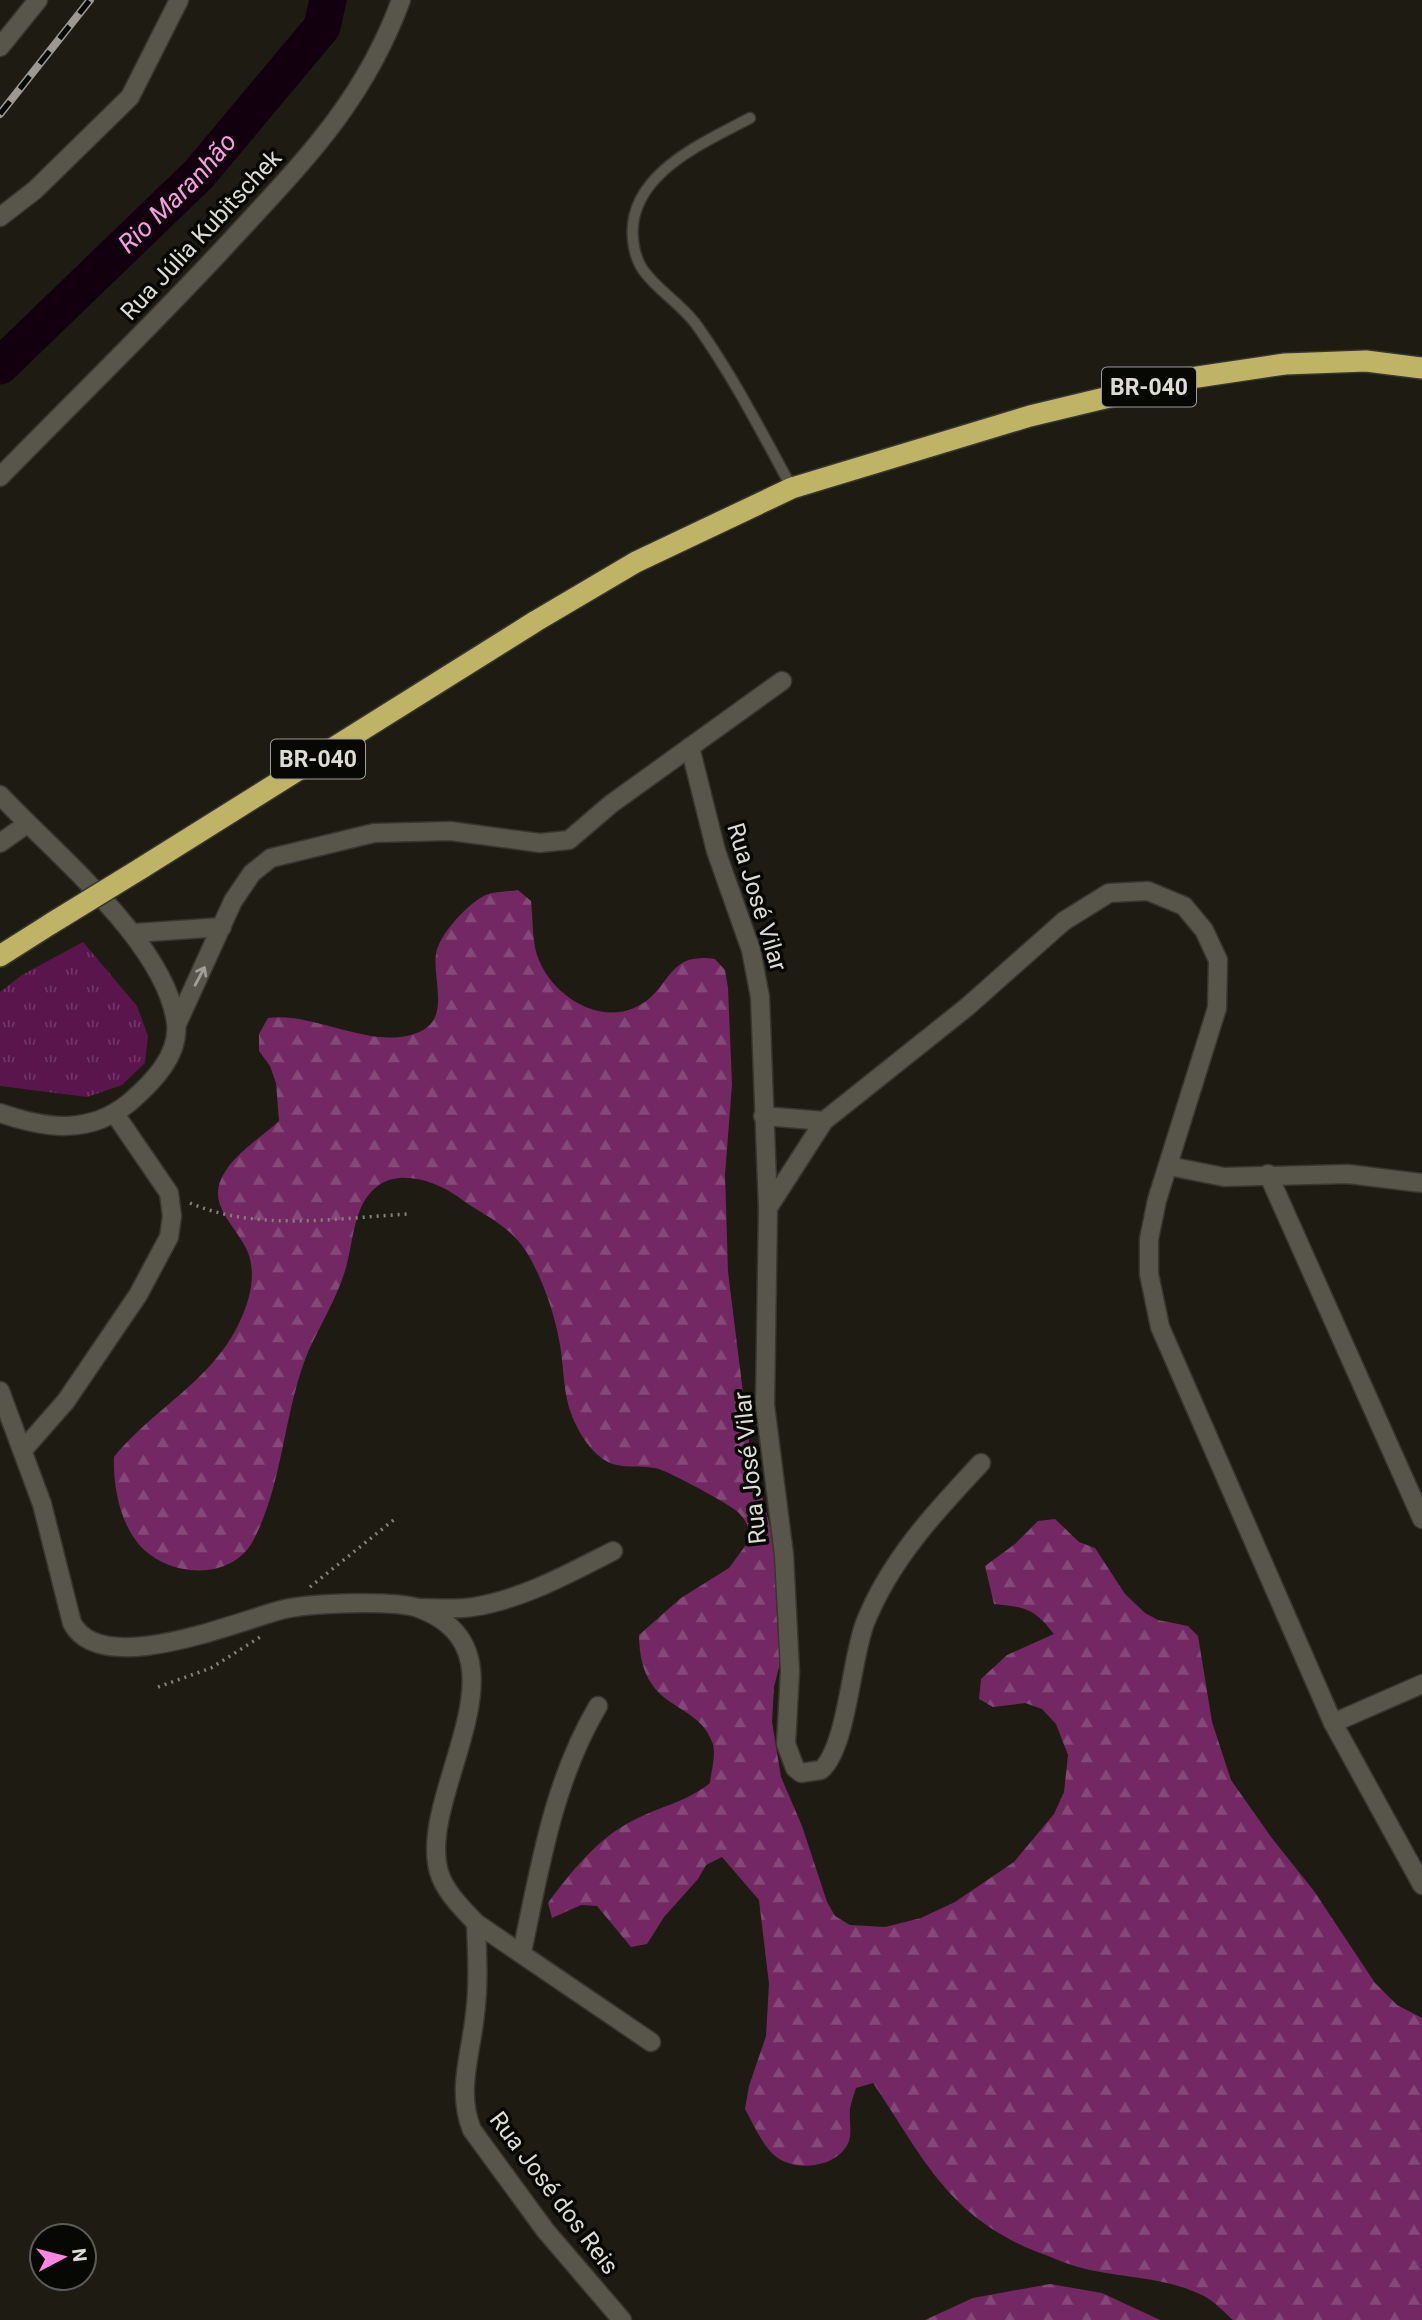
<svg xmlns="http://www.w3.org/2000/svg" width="1422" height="2320" font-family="Roboto,sans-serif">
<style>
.forest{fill:url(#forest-firs)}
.park{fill:url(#park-tufts)}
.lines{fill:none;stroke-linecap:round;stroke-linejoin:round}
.river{stroke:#13000e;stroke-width:37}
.lane-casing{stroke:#37362f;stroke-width:13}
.street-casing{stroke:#37362f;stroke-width:21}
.secondary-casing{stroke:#37362f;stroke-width:21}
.highway-casing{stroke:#37362f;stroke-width:24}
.path{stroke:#838179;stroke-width:3.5;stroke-dasharray:2 5;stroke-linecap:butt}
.lane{stroke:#58564a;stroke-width:10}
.street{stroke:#58564a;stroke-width:18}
.secondary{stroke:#58564a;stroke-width:18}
.highway{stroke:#bfb365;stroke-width:21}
.rail-casing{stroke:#9b9a92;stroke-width:8}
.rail{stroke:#070704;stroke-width:5;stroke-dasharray:16;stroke-linecap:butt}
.highway-bridge-casing{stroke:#37362f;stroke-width:24;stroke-linecap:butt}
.highway-bridge{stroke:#bfb365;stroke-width:21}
.oneway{stroke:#a19f96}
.labels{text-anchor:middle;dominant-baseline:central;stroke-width:7;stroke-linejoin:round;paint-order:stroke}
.shield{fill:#070704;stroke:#9c9b96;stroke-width:2}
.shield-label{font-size:23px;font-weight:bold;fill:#dcdbd4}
.street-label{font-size:24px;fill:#dcdbd4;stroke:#070704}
.water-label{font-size:26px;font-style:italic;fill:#f4a0df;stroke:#070704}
</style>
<defs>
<pattern id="forest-firs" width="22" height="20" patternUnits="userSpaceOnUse" patternTransform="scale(1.75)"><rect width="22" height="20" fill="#732864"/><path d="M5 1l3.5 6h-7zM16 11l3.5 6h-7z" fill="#864779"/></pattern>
<pattern id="park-tufts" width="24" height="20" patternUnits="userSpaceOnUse" patternTransform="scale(1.75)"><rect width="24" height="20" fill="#59154c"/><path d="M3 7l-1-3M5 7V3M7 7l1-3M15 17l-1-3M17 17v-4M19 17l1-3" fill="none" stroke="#703665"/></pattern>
</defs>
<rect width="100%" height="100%" fill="#1e1c12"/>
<g class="forest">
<path d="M518,890l13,11c2,17 1,38 6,54 12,37 58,70 97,53 38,-16 30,-57 81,-49l10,11 3,18 4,96 -7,91 3,97 23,185 23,83 6,51 -1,76 -5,20 -2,35 9,55 21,49 25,76 8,14 15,9 35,2 36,-9 34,-16 59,-40 40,-48 10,-22 4,-37 -12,-31 -14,-15 -17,-6 -32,4 -14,-8 2,-20 26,-24 47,-21c-20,-26 -29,-27 -60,-30l-9,-38 30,-22 23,-23 17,-2 24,23 16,6 30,46 20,19 13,7 30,6 10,10 14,86 19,58 40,57 43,54 61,92 22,22 25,13v302h-189c-9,-8 -19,-19 -29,-24 -36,-18 -75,-18 -114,-26 -20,-4 -36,-12 -55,-19 -88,-36 -112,-94 -162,-168l-17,5c-2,7 -5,14 -6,21 -1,10 2,23 -1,32 -10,27 -55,32 -75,14 -13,-12 -20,-30 -29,-46l4,-23 17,-50 3,-52 -10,-84 -37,-43 -16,8 -8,14 -34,38 -17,27 -16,3 -34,-41 -16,-1 -29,13 -4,-15c22,-30 50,-65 84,-82 26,-14 55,-19 78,-38 1,-11 6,-27 3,-39 -16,-47 -73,-29 -74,-109l42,-37 48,-30 22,-30c-2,-10 -5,-18 -13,-26 -9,-8 -71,-42 -83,-44 -17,-3 -32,1 -47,-6 -17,-9 -29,-29 -36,-46 -9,-22 -8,-48 -12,-71 -5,-30 -16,-62 -31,-89 -19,-32 -44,-39 -72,-60 -19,-14 -56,-27 -78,-11 -27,19 -25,58 -34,86 -9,29 -25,54 -37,81 -25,61 -24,130 -55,189 -23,42 -89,36 -116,1 -18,-23 -24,-58 -23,-85 46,-56 111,-81 134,-157 5,-17 6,-36 -2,-52 -13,-26 -41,-45 -21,-76 12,-20 38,-36 54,-51l-3,-38 -6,-17 -11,-15v-17l9,-16c46,-6 101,31 146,16 39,-12 18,-53 22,-80 3,-19 29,-47 46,-57 9,-6 25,-5 36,-7z"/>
<polygon points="1050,2284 1102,2293 1160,2320 925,2320 973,2298"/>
</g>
<polygon class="park" points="83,942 137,1006 148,1036 145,1063 122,1085 87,1097 0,1086 0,992 22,975"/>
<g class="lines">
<path class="river" id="s1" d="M0,366l199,-192 123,-147 6,-27"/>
<defs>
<path id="lane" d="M750,118c-47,25 -124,57 -117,122 1,10 4,21 10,30 15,21 40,35 55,57 36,51 64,106 94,161"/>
<g id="street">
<polyline points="0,47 38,0"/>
<polyline points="0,217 35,190 130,97 179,0"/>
<path d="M690,747l26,104 35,99 9,47 8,211 -3,197 19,150 6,116 -4,73 9,24 6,5 20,-3c26,-22 30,-111 44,-147 25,-63 70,-111 116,-160"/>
<polyline points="0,843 27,824"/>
<polyline points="134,933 222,927"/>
<polyline points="177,1024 233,901 252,873 271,858 374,833 450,831 540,843 569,840 611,804 782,681"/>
<polyline points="763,1116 824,1121"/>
<polyline points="1169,1166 1224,1177 1348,1174 1422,1183"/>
<polyline points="1268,1174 1422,1519"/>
<polyline points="768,1208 824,1121 967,1007 1064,921 1109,893 1148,891 1184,906 1204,930 1218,960 1217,1008 1157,1200 1149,1239 1149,1274 1160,1327 1333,1723 1422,1885"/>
<path d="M0,1391l42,113 30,119c30,57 167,-3 213,-14 27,-6 108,-9 133,-1 120,44 -2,186 21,264 6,20 23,36 37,51l175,119"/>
<polyline points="23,1450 66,1401 138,1295 169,1237 172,1216 169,1193 115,1114"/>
<path d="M419,1608c17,0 37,2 54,-1 50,-8 95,-33 140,-56"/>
<polyline points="1333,1723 1422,1684"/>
<path d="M476,1923c1,30 3,61 -1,91 -4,40 -19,77 -3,116l73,100 77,90"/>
<path d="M522,1952c18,-85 31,-170 76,-246"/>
</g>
<g id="secondary">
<path d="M0,477c78,-80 159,-158 234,-240 71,-77 130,-136 167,-237"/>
<path d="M0,795c54,58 166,148 176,228 4,32 -24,60 -46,79 -40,33 -84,27 -130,11"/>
</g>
<g id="highway">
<polyline points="140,869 536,621 636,562 792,488 1030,416 1184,379 1285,364 1366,361 1422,368"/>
<polyline points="0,956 52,923"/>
</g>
</defs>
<use href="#lane" class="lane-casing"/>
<use href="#street" class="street-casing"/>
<use href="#secondary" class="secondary-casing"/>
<use href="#highway" class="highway-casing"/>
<g class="path">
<path d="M190,1203c67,29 148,15 218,11"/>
<polyline points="310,1587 396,1518"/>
<polyline points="158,1687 211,1668 260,1637"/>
</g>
<use href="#lane" class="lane"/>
<use href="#street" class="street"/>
<use href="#secondary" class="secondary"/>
<use href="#highway" class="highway"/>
<defs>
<polyline id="rail" points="0,114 90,0"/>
</defs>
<use href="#rail" class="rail-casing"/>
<use href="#rail" class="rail"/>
<defs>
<polyline id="highway-bridge" points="52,923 140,869"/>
</defs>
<use href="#highway-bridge" class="highway-bridge-casing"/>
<use href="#highway-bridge" class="highway-bridge"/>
</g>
<defs><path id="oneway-shaft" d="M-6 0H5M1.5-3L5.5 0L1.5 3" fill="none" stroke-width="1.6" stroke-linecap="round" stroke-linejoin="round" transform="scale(1.75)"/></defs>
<use class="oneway" href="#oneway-shaft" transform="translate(200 976) rotate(-62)"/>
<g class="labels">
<g class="shield">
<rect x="1102" y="367.5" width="94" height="39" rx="5"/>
<rect x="271" y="739.5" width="94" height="39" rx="5"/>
</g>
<g class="shield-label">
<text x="1149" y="387">BR-040</text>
<text x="318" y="759">BR-040</text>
</g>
<g class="street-label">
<text transform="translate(201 235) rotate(-47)">Rua Júlia Kubitschek</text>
<text transform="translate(757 897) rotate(73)">Rua José Vilar</text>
<text transform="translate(750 1468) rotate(-96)">Rua José Vilar</text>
<text transform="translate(554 2193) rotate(53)">Rua José dos Reis</text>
</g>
<g class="water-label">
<text stroke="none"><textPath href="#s1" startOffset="248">Rio Maranhão</textPath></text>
</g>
</g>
<g transform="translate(63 2257) rotate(83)"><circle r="33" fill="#070704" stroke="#5c5c57" stroke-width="2"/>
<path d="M0-5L12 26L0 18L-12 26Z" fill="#fd86e2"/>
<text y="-10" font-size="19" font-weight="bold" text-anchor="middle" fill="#dcdbd4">N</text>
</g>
</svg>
